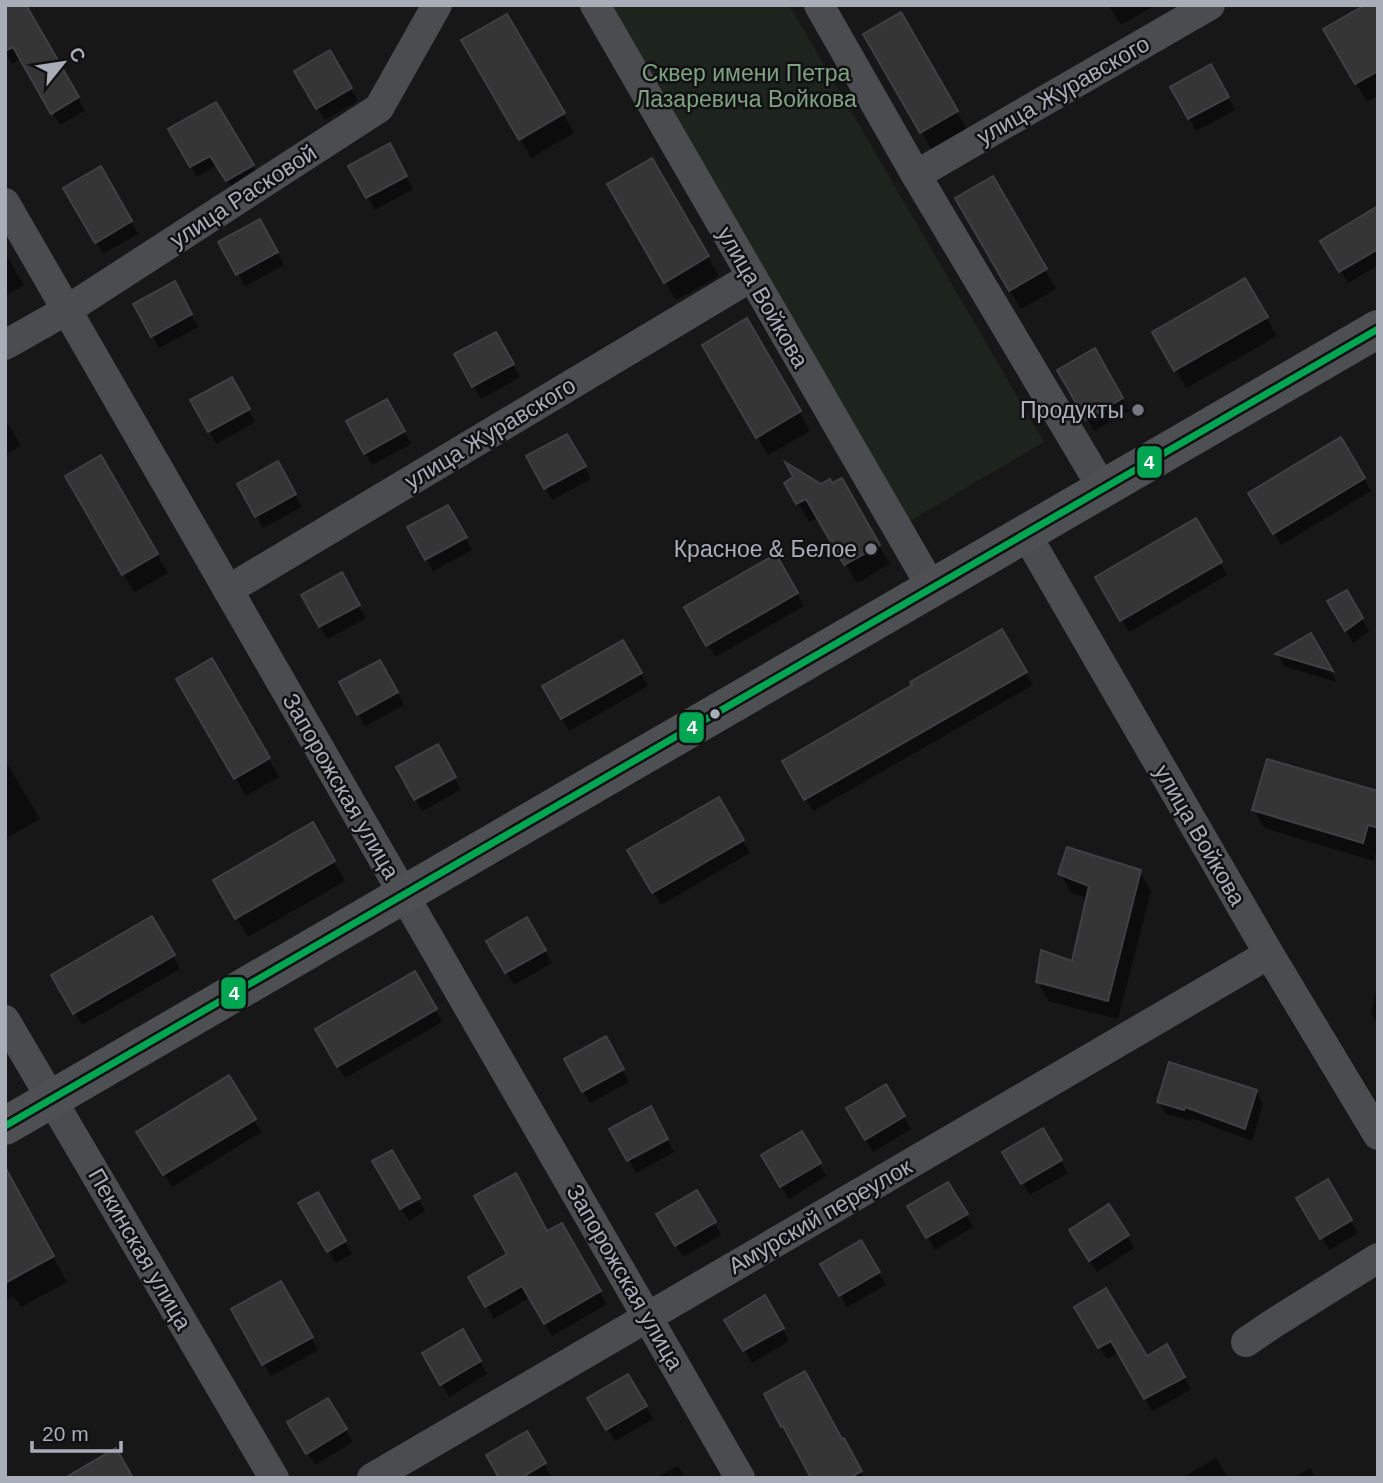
<svg xmlns="http://www.w3.org/2000/svg" width="1383" height="1483" font-family="Helvetica,sans-serif">
<style>
.green{fill:#1d241e}
.shadow{fill:#0007}
.building{fill:#353536;stroke:#3f4043;stroke-width:2}
.lines{fill:none;stroke-linecap:round;stroke-linejoin:round}
.minor{stroke:#4b4c50;stroke-width:30}
.primary{stroke:#4d4f52;stroke-width:38}
.bus-1-casing{stroke:#111113;stroke-width:12}
.bus-1{stroke:#00a651;stroke-width:7}
.poi-dot{fill:#757880;stroke:#111113;stroke-width:2.5}
.bus-dot{fill:#a8adb8;stroke:#111113;stroke-width:2.5}
.labels{text-anchor:middle;dominant-baseline:central;stroke-width:5;stroke-linejoin:round;paint-order:stroke}
.park-label{font-size:23px;fill:#7fa381;stroke:#111113}
.street-label{font-size:23px;fill:#a8adb8;stroke:#111113}
.poi-label{font-size:23px;fill:#a8adb8;stroke:#111113;text-anchor:end}
.line-badge{stroke:#111113;stroke-width:2.5}
.badge-label{font-size:19px;text-anchor:middle;font-weight:bold;fill:#fff}
</style>
<rect width="100%" height="100%" fill="#171717"/>
<polygon class="green" points="608,5 789,5 1044,442 910,521"/>
<g class="shadow">
<polygon points="5,5 24,5 85,111 60,125 21,58 12,64 5,52"/>
<polygon points="1109,5 1156,5 1120,25"/>
<polygon points="1378,5 1378,96 1367,102 1325,30"/>
<polygon points="900,14 967,130 932,150 865,35"/>
<polygon points="507,16 574,133 531,158 464,41"/>
<polygon points="329,52 358,101 325,120 296,71"/>
<polygon points="1211,66 1235,110 1196,131 1172,87"/>
<polygon points="215,104 258,176 233,190 217,165 197,177 170,130"/>
<polygon points="389,145 413,189 375,210 350,166"/>
<polygon points="652,160 719,276 676,300 609,185"/>
<polygon points="100,169 138,234 103,254 66,188"/>
<polygon points="992,179 1056,289 1021,309 957,199"/>
<polygon points="1378,208 1378,265 1348,283 1323,242"/>
<polygon points="260,222 284,265 245,286 221,243"/>
<polygon points="5,253 24,285 5,296"/>
<polygon points="1245,280 1277,336 1186,388 1154,332"/>
<polygon points="174,284 198,327 159,348 136,305"/>
<polygon points="747,321 810,431 768,455 704,345"/>
<polygon points="495,334 520,377 481,399 457,355"/>
<polygon points="1094,351 1129,411 1094,431 1059,371"/>
<polygon points="231,379 255,422 216,444 192,400"/>
<polygon points="387,401 411,444 372,465 348,422"/>
<polygon points="5,419 21,446 5,455"/>
<polygon points="567,436 591,479 552,500 528,457"/>
<polygon points="1340,440 1371,491 1281,545 1251,494"/>
<polygon points="101,457 168,573 134,592 68,477"/>
<polygon points="278,464 302,507 263,528 239,485"/>
<polygon points="841,480 890,564 857,583 818,517 809,522 797,502"/>
<polygon points="448,507 472,550 433,571 409,528"/>
<polygon points="1196,521 1227,575 1129,632 1097,577"/>
<polygon points="775,556 804,606 715,657 686,607"/>
<polygon points="342,575 366,618 327,639 303,595"/>
<polygon points="1346,592 1369,631 1353,643 1330,602"/>
<polygon points="1002,631 1033,685 813,811 784,761 915,686"/>
<polygon points="1310,636 1337,682 1284,666 1278,654"/>
<polygon points="622,642 648,686 569,731 544,687"/>
<polygon points="212,660 279,777 246,796 178,679"/>
<polygon points="380,662 404,705 365,726 341,683"/>
<polygon points="437,747 461,790 422,811 398,768"/>
<polygon points="5,760 40,819 5,839"/>
<polygon points="1378,793 1378,843 1374,861 1264,828 1254,809"/>
<polygon points="718,799 750,853 661,905 629,850"/>
<polygon points="312,825 345,881 248,937 215,881"/>
<polygon points="1140,872 1151,891 1118,1019 1048,1001 1038,982 1073,964 1088,899 1071,892 1060,873"/>
<polygon points="152,919 180,969 82,1025 53,976"/>
<polygon points="527,920 552,963 514,985 489,941"/>
<polygon points="414,974 442,1022 345,1078 317,1030"/>
<polygon points="1378,983 1378,1025 1371,1013"/>
<polygon points="605,1039 629,1082 590,1103 566,1060"/>
<polygon points="228,1078 261,1132 172,1187 139,1132"/>
<polygon points="886,1087 911,1129 873,1152 848,1109"/>
<polygon points="1256,1091 1263,1104 1252,1141 1191,1118 1191,1121 1166,1114 1159,1102"/>
<polygon points="650,1108 674,1152 636,1173 612,1129"/>
<polygon points="1042,1130 1068,1173 1030,1195 1005,1152"/>
<polygon points="801,1133 826,1176 789,1199 763,1156"/>
<polygon points="391,1152 425,1211 409,1221 375,1161"/>
<polygon points="1327,1182 1358,1233 1329,1250 1299,1199"/>
<polygon points="948,1185 973,1227 935,1250 910,1207"/>
<polygon points="696,1192 721,1235 683,1257 658,1215"/>
<polygon points="318,1194 352,1254 335,1263 301,1204"/>
<polygon points="5,1205 34,1222 67,1282 21,1307 14,1296 5,1301"/>
<polygon points="561,1225 607,1304 552,1336 530,1297 494,1319 470,1278"/>
<polygon points="1127,1236 1134,1248 1097,1272 1078,1243"/>
<polygon points="860,1242 886,1285 847,1307 823,1265"/>
<polygon points="281,1283 318,1350 271,1376 233,1309"/>
<polygon points="764,1298 789,1341 752,1363 727,1320"/>
<polygon points="1076,1308 1146,1358 1167,1347 1191,1390 1152,1411 1119,1352 1107,1359"/>
<polygon points="462,1331 487,1374 449,1397 424,1354"/>
<polygon points="628,1376 653,1419 615,1441 589,1398"/>
<polygon points="327,1400 353,1442 315,1465 289,1422"/>
<polygon points="526,1434 551,1476 549,1478 501,1478"/>
<polygon points="842,1441 844,1441 864,1478 813,1478"/>
<polygon points="1216,1458 1228,1478 1189,1478 1187,1475"/>
<polygon points="678,1466 685,1478 656,1478"/>
<polygon points="1310,1468 1315,1478 1293,1478"/>
</g>
<g class="building">
<polygon points="5,5 26,5 79,97 51,114 13,47 5,51"/>
<polygon points="1365,5 1378,5 1378,71 1355,84 1323,29"/>
<polygon points="901,12 958,111 920,133 863,34"/>
<polygon points="507,14 565,113 519,140 461,40"/>
<polygon points="330,50 352,88 316,109 294,71"/>
<polygon points="1211,64 1229,97 1188,119 1170,87"/>
<polygon points="216,102 254,165 226,181 210,156 190,167 168,129"/>
<polygon points="390,143 407,176 366,198 348,166"/>
<polygon points="652,158 709,256 664,283 607,184"/>
<polygon points="101,166 132,221 95,243 63,188"/>
<polygon points="993,176 1047,269 1009,291 955,198"/>
<polygon points="1378,206 1378,249 1339,272 1320,241"/>
<polygon points="260,219 278,252 236,275 218,242"/>
<polygon points="1245,278 1268,317 1174,371 1152,332"/>
<polygon points="175,281 192,314 151,337 133,304"/>
<polygon points="747,318 801,411 756,438 702,345"/>
<polygon points="496,332 514,364 472,387 454,354"/>
<polygon points="1095,348 1123,398 1086,420 1057,370"/>
<polygon points="232,377 250,409 208,432 190,400"/>
<polygon points="387,399 405,431 364,454 346,421"/>
<polygon points="567,434 586,466 544,489 526,456"/>
<polygon points="1341,437 1365,478 1273,534 1248,493"/>
<polygon points="101,455 158,554 122,575 65,476"/>
<polygon points="278,461 296,494 255,517 237,484"/>
<polygon points="785,462 821,484 830,479 832,483 842,478 880,545 844,565 806,499 796,504 784,483 793,477"/>
<polygon points="448,505 467,537 425,560 407,527"/>
<polygon points="1196,518 1222,562 1120,621 1095,577"/>
<polygon points="776,554 798,593 706,646 684,607"/>
<polygon points="342,572 360,605 319,627 301,595"/>
<polygon points="1347,590 1363,618 1345,631 1327,601"/>
<polygon points="1002,629 1027,672 804,800 782,761 912,685 910,682"/>
<polygon points="1311,633 1333,671 1275,654"/>
<polygon points="623,640 642,673 561,719 542,686"/>
<polygon points="212,658 270,758 234,779 176,679"/>
<polygon points="380,660 398,692 357,715 339,682"/>
<polygon points="438,744 456,777 414,800 396,767"/>
<polygon points="1267,759 1378,791 1378,828 1368,825 1363,843 1252,810"/>
<polygon points="719,797 744,840 652,893 627,850"/>
<polygon points="313,822 335,861 235,919 213,880"/>
<polygon points="1067,847 1141,870 1108,1001 1036,982 1041,950 1072,961 1089,886 1058,874"/>
<polygon points="152,916 175,955 73,1014 51,975"/>
<polygon points="527,917 546,950 505,973 486,941"/>
<polygon points="415,971 437,1009 337,1067 315,1029"/>
<polygon points="606,1036 624,1069 582,1092 564,1059"/>
<polygon points="1169,1062 1257,1090 1245,1129 1185,1107 1184,1110 1157,1102"/>
<polygon points="229,1075 256,1119 163,1175 136,1132"/>
<polygon points="886,1084 905,1116 865,1140 846,1108"/>
<polygon points="651,1106 668,1139 627,1161 609,1129"/>
<polygon points="1043,1128 1062,1160 1021,1184 1002,1152"/>
<polygon points="802,1131 821,1163 780,1187 761,1155"/>
<polygon points="392,1150 420,1198 400,1209 372,1161"/>
<polygon points="5,1167 54,1256 5,1283"/>
<polygon points="516,1173 547,1231 562,1223 601,1291 544,1324 522,1286 485,1307 468,1277 507,1254 474,1196"/>
<polygon points="1328,1179 1352,1220 1320,1239 1296,1198"/>
<polygon points="948,1182 968,1214 926,1238 907,1206"/>
<polygon points="697,1190 716,1222 675,1246 656,1214"/>
<polygon points="318,1192 346,1241 327,1252 298,1203"/>
<polygon points="1109,1204 1129,1235 1089,1261 1069,1230"/>
<polygon points="861,1240 880,1272 839,1296 820,1264"/>
<polygon points="281,1281 313,1337 262,1365 231,1309"/>
<polygon points="1106,1288 1147,1356 1167,1344 1185,1377 1144,1399 1111,1341 1098,1348 1074,1307"/>
<polygon points="765,1295 784,1328 743,1351 724,1320"/>
<polygon points="463,1329 481,1361 440,1385 422,1353"/>
<polygon points="805,1371 842,1439 844,1438 862,1471 849,1478 811,1478 783,1426 781,1427 764,1394"/>
<polygon points="628,1374 647,1406 606,1430 587,1398"/>
<polygon points="328,1398 347,1429 306,1454 287,1422"/>
<polygon points="527,1431 546,1463 521,1478 499,1478 486,1455"/>
<polygon points="116,1448 133,1478 65,1478"/>
</g>
<g class="lines">
<g class="minor">
<polyline points="595,5 932,588"/>
<polyline points="819,5 916,175 1103,489"/>
<polyline points="916,175 1210,5"/>
<polyline points="5,203 740,1478"/>
<polyline points="5,345 67,310 379,108 437,5"/>
<polyline points="1026,534 1269,954 1378,1135"/>
<polyline points="228,590 751,277"/>
<polyline points="5,1020 274,1478"/>
<polyline points="1246,1342 1274,1323 1378,1258"/>
<polyline points="372,1478 1269,954"/>
</g>
<polyline class="primary" points="5,1126 1378,329"/>
<defs>
<polyline id="bus-1" points="5,1126 1378,329"/>
</defs>
<use href="#bus-1" class="bus-1-casing"/>
<use href="#bus-1" class="bus-1"/>
</g>
<g class="poi-dot">
<circle cx="1138" cy="410" r="7"/>
<circle cx="871" cy="549" r="7"/>
</g>
<circle class="bus-dot" cx="715" cy="714" r="6"/>
<g class="labels">
<g class="park-label">
<text x="746" y="73">Сквер имени Петра<tspan x="746" dy="26">Лазаревича Войкова</tspan></text>
</g>
<g class="street-label">
<text transform="translate(1063 90) rotate(-30)">улица Журавского</text>
<text transform="translate(243 196) rotate(-33)">улица Расковой</text>
<text transform="translate(763 297) rotate(60)">улица Войкова</text>
<text transform="translate(490 433) rotate(-31)">улица Журавского</text>
<text transform="translate(341 786) rotate(60)">Запорожская улица</text>
<text transform="translate(1200 835) rotate(60)">улица Войкова</text>
<text transform="translate(820 1216) rotate(-30)">Амурский переулок</text>
<text transform="translate(140 1249) rotate(60)">Пекинская улица</text>
<text transform="translate(625 1277) rotate(60)">Запорожская улица</text>
</g>
<g class="poi-label">
<text x="1124" y="410">Продукты</text>
<text x="857" y="549">Красное &amp; Белое</text>
</g>
</g>
<g class="line-badge">
<rect x="1136" y="445" width="27" height="34" rx="7" fill="#00a651"/>
<rect x="678" y="711" width="27" height="33" rx="7" fill="#00a651"/>
<rect x="220" y="976" width="27" height="34" rx="7" fill="#00a651"/>
</g>
<g class="badge-label">
<text x="1149" y="469">4</text>
<text x="692" y="734">4</text>
<text x="234" y="1000">4</text>
</g>
<rect width="1383" height="1483" fill="none" stroke="#a8adb8" stroke-width="14"/>
<g transform="translate(63 63) rotate(60)" stroke="#111113" stroke-width="5" paint-order="stroke">
<path d="M0-5L12 26L0 18L-12 26Z" fill="#a8adb8"/>
<text y="-10" font-size="19" font-weight="bold" text-anchor="middle" fill="#a8adb8">С</text>
</g>
<path d="M32 1441v10h89v-10" fill="none" stroke="#a8adb8" stroke-width="3.5"/>
<text x="42" y="1441" font-size="21" fill="#a8adb8" stroke="#111113" stroke-width="5" paint-order="stroke">20 m</text>
</svg>
